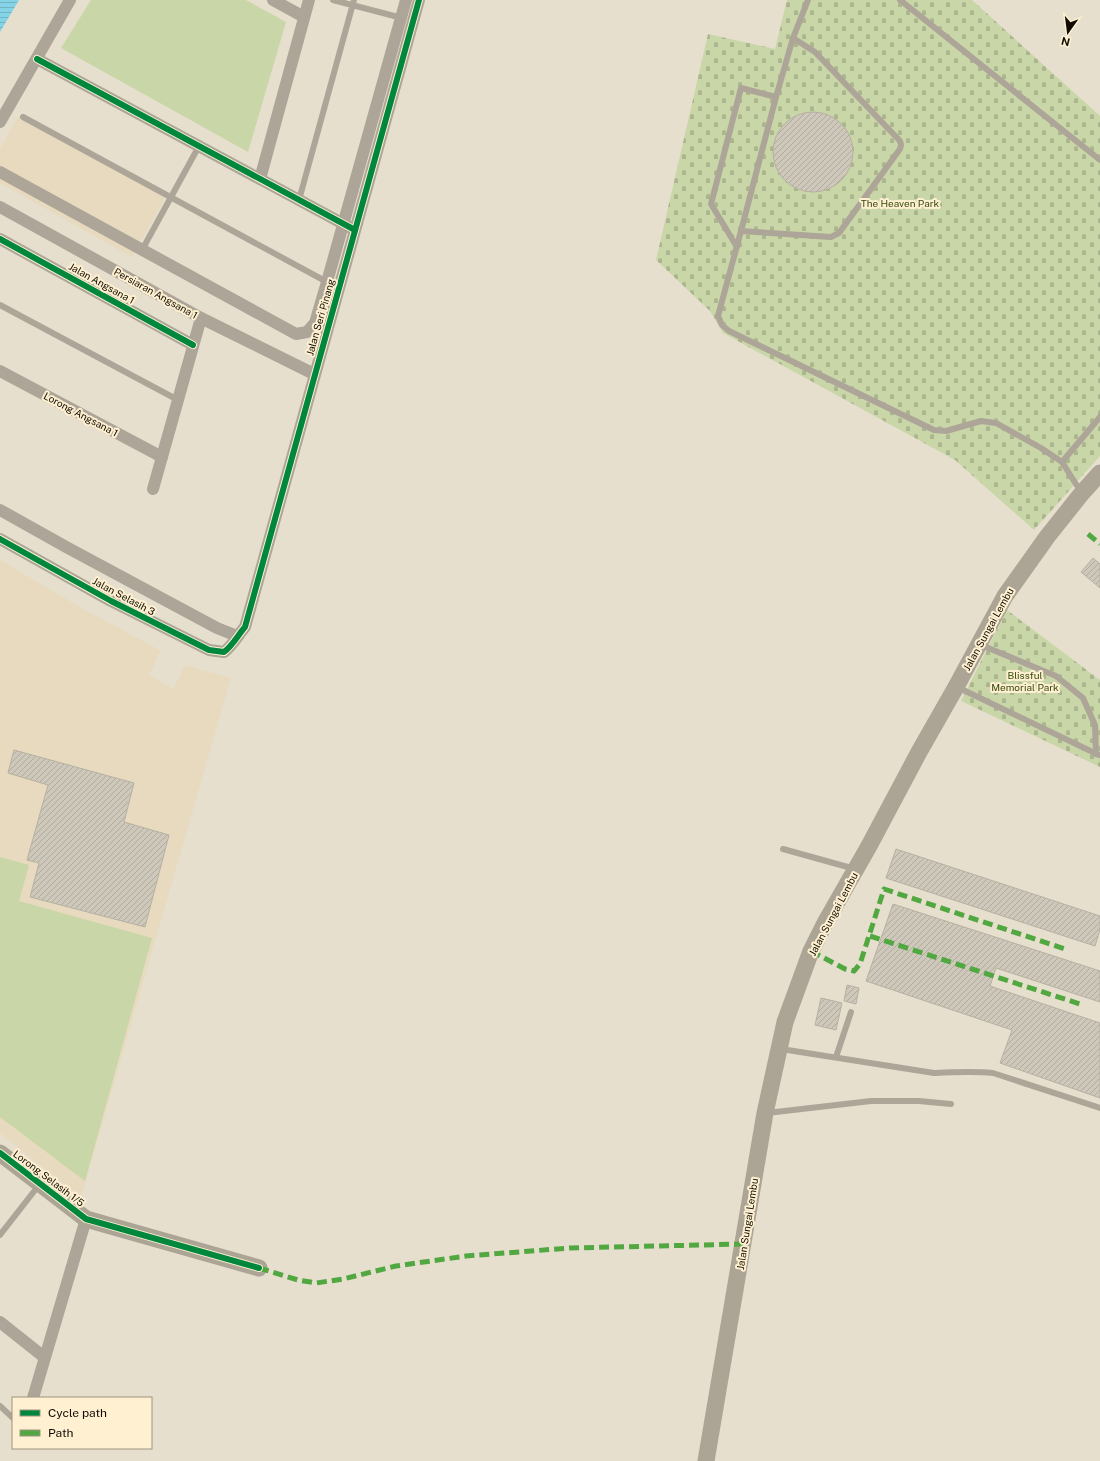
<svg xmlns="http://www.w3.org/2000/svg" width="1100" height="1461" font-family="'Public Sans',sans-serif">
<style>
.built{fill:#e7dabe}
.cemetery{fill:url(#cemetery-stones)}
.park{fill:#c9d6a7}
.water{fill:url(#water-rules)}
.building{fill:url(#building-hatch);stroke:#b6b0a3}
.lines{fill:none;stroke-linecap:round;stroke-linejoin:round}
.lane{stroke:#ada698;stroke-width:6}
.street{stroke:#ada698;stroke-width:12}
.secondary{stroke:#aca494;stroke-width:17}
.quiet{stroke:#51a840;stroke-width:5;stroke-dasharray:10 5;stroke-linecap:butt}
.cycleway-casing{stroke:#fef0d1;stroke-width:8}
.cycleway{stroke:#00873e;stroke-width:6}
.labels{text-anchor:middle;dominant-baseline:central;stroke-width:4;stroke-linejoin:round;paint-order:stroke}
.park-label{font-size:10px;fill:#36490d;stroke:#fef0d1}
.street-label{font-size:10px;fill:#110c03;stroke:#fef0d1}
</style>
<defs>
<pattern id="cemetery-stones" width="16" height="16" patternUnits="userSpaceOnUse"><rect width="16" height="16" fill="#c9d6a7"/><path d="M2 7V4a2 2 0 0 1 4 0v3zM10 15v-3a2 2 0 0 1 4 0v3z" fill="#acb68e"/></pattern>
<pattern id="water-rules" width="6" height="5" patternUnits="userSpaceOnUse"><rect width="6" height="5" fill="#85d3e6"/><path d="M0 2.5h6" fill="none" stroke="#72b4c4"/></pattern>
<pattern id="building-hatch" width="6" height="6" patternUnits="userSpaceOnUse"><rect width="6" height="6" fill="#cec8ba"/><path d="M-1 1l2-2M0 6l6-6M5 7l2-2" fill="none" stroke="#b0ab9e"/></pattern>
</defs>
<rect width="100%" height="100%" fill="#e6dfce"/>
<g class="built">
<polygon points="18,117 165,198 132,257 0,183 0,149"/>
<polygon points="0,560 78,606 161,651 149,675 173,689 185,665 231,678 81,1197 0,1133"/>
</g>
<g class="cemetery">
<polygon points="787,0 972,0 1100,116 1100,456 1034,530 955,460 723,333 710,311 656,260 708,34 775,49"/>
<polygon points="1007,610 1100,680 1100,767 961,701"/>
</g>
<g class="park">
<polygon points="91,0 246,0 286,22 248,152 61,48"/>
<polygon points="0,857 29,865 19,901 152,938 85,1181 0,1117"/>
</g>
<polygon class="water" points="0,0 19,0 0,32"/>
<g class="building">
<circle cx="813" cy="152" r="40"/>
<polygon points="1093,558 1100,564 1100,588 1081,572"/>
<polygon points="14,750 134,783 124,822 169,835 145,927 30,897 39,863 27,860 48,785 8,773"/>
<polygon points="896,849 1100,916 1100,930 1095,946 886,878"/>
<polygon points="893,904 1100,971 1100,1002 996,968 990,986 1100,1023 1100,1098 1000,1063 1012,1030 866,981"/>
<polygon points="847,985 859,988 856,1004 844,1001"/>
<polygon points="821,998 842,1003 836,1030 815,1025"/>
</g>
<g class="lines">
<g class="lane">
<polyline points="333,0 402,18"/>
<polyline points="808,0 793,38 815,52 900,141 901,145 900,149 839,233 831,237 741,231 718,316 722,325 729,331 934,430 946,431 981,421 996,423 1041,448 1062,462 1081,492"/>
<polyline points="900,0 1100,160"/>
<polyline points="23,117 327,282"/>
<polyline points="299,200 354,0"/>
<polyline points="741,231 776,97"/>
<polyline points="737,247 711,204 741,88 776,97 793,38"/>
<polyline points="142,250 199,146"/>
<polyline points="0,305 178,400"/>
<polyline points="1062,462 1100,417"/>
<polyline points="981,645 1056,676 1083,698 1095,725 1096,754"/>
<polyline points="957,687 1099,755"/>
<polyline points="783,849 855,869"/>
<path d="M781,1049l153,24c20,-1 39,-2 59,0l107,35"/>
<polyline points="836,1057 851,1012"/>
<polyline points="767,1113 871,1101 919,1101 951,1104"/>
<polyline points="0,1235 39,1185"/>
<polyline points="0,1406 13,1418"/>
</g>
<g class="street">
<polyline points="273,0 304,17"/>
<polyline points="37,59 351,228"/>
<polyline points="0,122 70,0"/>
<polyline points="0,172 296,334 307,332 315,323 327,282 406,0"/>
<polyline points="260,179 309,0"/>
<polyline points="0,207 201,318 314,374"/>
<polyline points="0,239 193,345"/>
<polyline points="0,371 162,457"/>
<polyline points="153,489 201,318"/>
<polyline points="0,510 68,548 217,628 237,636"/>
<path d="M0,539l111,62 98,49 15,2c9,-7 14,-17 21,-25l174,-627"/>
<polyline points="0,1322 44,1357"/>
<polyline points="33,1398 86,1219"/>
</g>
<g class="secondary">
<polyline points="0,1153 86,1219 259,1268"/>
<polyline points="706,1461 765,1113 785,1022 811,951 825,923 869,846 919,752 956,687 1005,596 1047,537 1082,493 1100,473"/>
</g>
<g class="quiet">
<polyline points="1088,534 1100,544"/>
<polyline points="870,936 1083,1005"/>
<polyline points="811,951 845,969 854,971 860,964 884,889 1065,949"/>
<polyline points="259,1268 298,1280 316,1283 343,1279 396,1266 466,1256 570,1248 744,1244"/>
</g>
<defs>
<g id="cycleway">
<polyline points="37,59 355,230"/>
<polyline points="0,239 193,345"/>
<path d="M0,539l111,62 98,49 15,2c9,-7 14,-17 21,-25l174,-627"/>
<polyline points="0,1153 86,1219 259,1268"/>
</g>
</defs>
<use href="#cycleway" class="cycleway-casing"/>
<use href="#cycleway" class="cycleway"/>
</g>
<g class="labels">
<g class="park-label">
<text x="900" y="203">The Heaven Park</text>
<text x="1025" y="675">Blissful<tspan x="1025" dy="12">Memorial Park</tspan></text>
</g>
<g class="street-label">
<text transform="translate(102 283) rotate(29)">Jalan Angsana 1</text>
<text transform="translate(156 293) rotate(29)">Persiaran Angsana 1</text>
<text transform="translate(320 317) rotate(-74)">Jalan Seri Pinang</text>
<text transform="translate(81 414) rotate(28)">Lorong Angsana 1</text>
<text transform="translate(124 596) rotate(28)">Jalan Selasih 3</text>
<text transform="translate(988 629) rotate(-61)">Jalan Sungai Lembu</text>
<text transform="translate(833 914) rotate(-62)">Jalan Sungai Lembu</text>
<text transform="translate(49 1178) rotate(37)">Lorong Selasih 1/5</text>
<text transform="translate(747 1224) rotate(-81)">Jalan Sungai Lembu</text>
</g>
</g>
<rect x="12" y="1397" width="140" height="52" fill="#fef0d1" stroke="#9f957f"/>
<rect x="20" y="1410" width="20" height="6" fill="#00873e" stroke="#9f957f"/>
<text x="48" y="1417" font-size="12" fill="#110c03">Cycle path</text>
<rect x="20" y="1430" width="20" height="6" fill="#51a840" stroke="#9f957f"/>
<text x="48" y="1437" font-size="12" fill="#110c03">Path</text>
<g transform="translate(1068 32) rotate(194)" stroke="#fef0d1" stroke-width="3" paint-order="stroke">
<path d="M0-3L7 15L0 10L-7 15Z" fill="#110c03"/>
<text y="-6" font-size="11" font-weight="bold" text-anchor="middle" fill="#110c03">N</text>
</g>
</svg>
